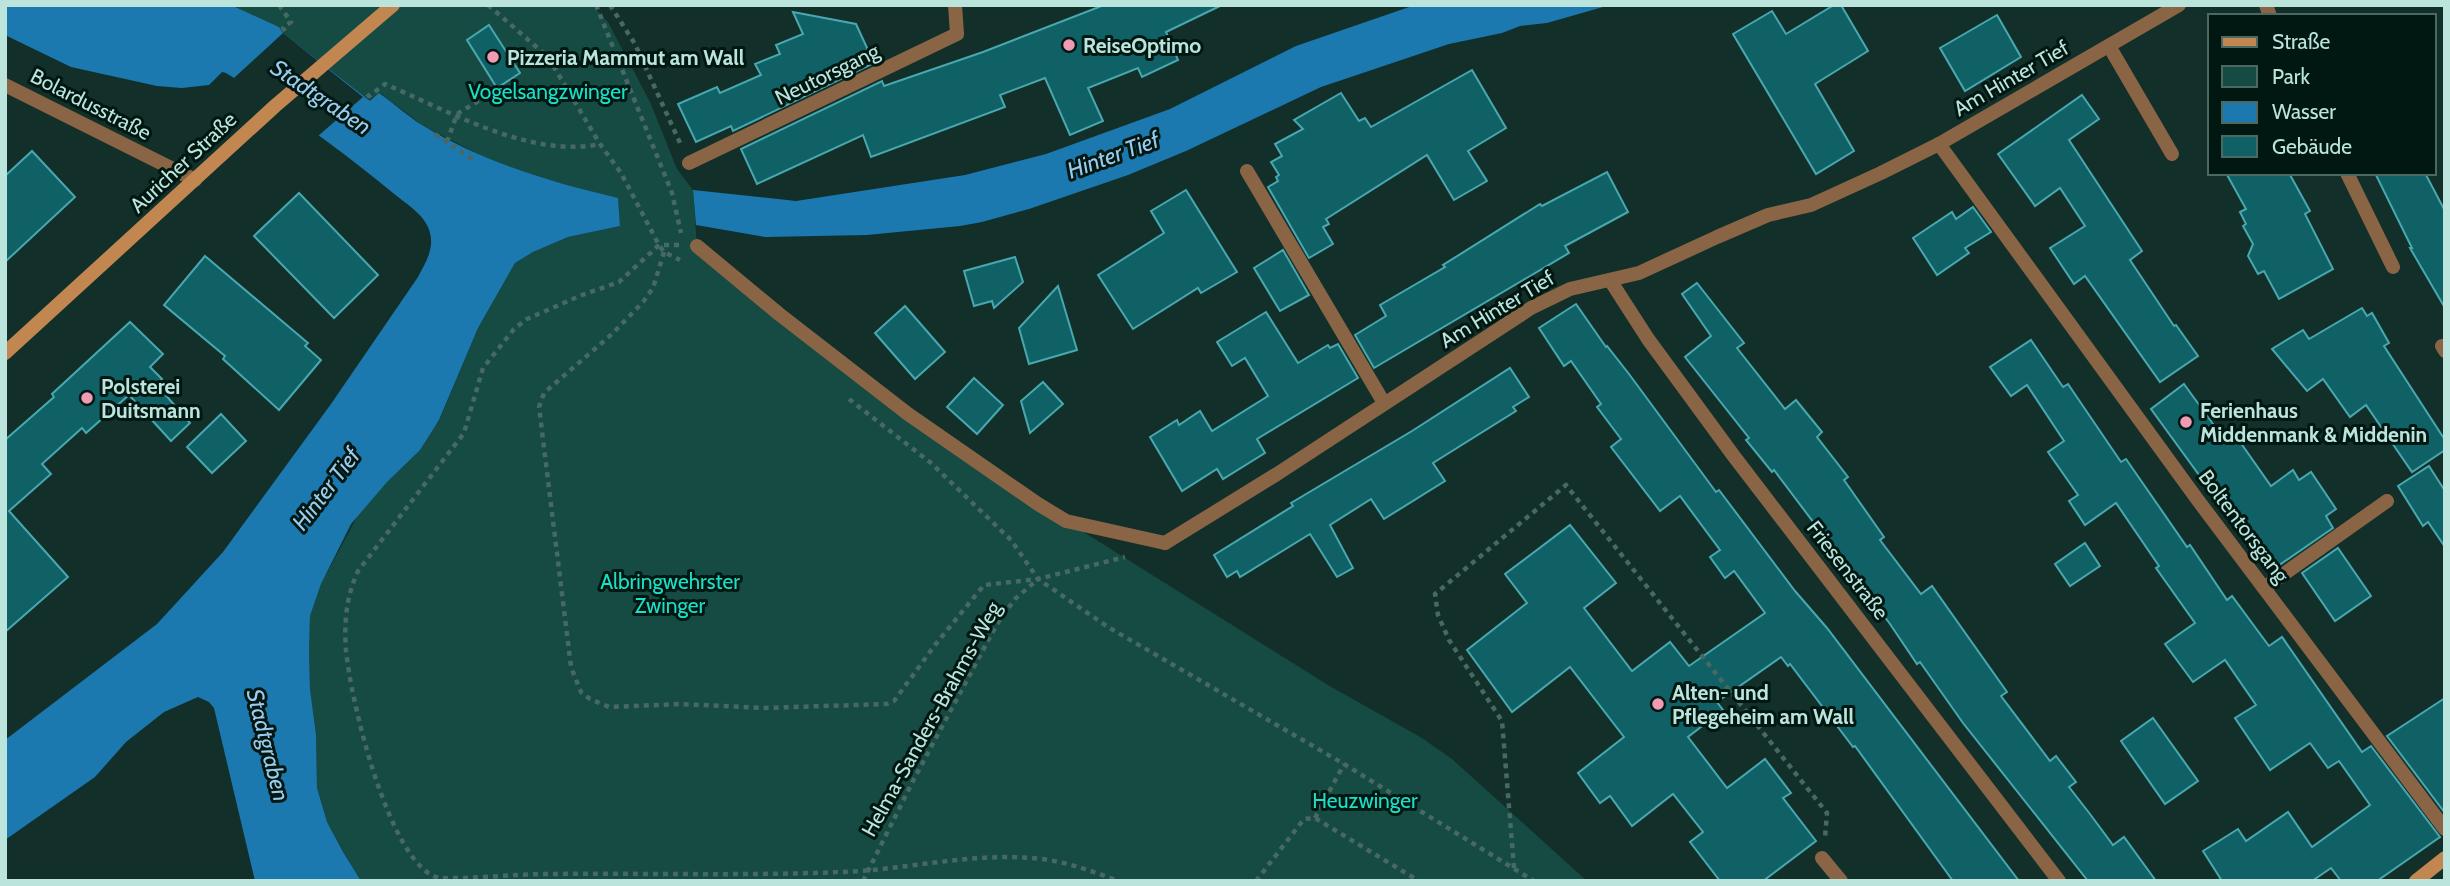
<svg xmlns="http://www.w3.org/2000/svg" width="2450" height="886" font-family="Cabin,sans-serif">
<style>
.green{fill:#154b43}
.water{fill:#1b79b0}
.pier{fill:#122f2a}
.building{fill:#106166;stroke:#48a8af;stroke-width:2}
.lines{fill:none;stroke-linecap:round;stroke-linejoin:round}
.path{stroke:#486963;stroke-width:4.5;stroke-dasharray:5 5;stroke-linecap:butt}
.lane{stroke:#8a6545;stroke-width:14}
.street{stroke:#8a6545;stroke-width:14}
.secondary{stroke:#c28651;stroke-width:14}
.poi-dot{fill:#f19ab3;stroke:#001712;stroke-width:2.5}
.labels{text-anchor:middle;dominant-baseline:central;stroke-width:6;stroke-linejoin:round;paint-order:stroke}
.poi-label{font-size:21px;font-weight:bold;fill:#bbe4dc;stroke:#001712;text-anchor:start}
.street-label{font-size:21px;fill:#bbe4dc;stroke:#001712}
.park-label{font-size:21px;fill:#1bdfc6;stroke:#001712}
.water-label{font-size:23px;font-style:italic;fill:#9bcbee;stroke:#001712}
</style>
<rect width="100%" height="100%" fill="#122f2a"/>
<polygon class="green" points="231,5 592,5 608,22 651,104 677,169 693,190 697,246 779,314 1066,521 1328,685 1422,738 1452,759 1587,881 361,881 343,852 327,822 317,788 316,735 310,689 309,652 310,616 321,584 359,513 439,421 478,328 515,263 533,252 568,237 620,226 618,199 551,182 489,160 422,125 380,93 370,101 283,33 279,27"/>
<g class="water">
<path d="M5,5h226l48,22 4,6 87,68 9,-8c15,10 28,23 43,32 61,37 127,57 196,73l2,28 -52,11 -35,15 -18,11 -37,65 -39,92 -19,30 -33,32 -36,42 -30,60 -11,32 -1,36 1,37 6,46 1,53 10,34 16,30 18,29h-106l-41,-173 -5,-6 -11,-5 -34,15 -38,30 -31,35 -90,63v-100l152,-116 66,-72 108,-148 87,-127c9,-17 18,-31 10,-50 -6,-14 -24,-25 -35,-34 -51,-42 -111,-86 -167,-120l-4,-1 -13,13 -27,3 -25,-2 -86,-19 -66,-32z"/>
<polygon points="1415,5 1610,5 1547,23 1520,26 1502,33 1449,44 1321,87 1186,151 1128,175 1029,209 982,222 960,226 867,235 765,237 696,225 693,190 796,201 965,175 1046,154 1170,109 1296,46"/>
</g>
<polygon class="pier" points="283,33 363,97 318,136 234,78"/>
<g class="building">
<polygon points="1104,5 1222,5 1166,32 1178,60 1142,77 1138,68 1088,88 1103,121 1070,135 1045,78 1000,95 1005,107 871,157 863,135 757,184 741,149 882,81 884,86 983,52"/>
<polygon points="1834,5 1841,5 1868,51 1815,84 1854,151 1816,174 1733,34 1772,11 1786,34"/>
<polygon points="793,12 856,24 874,63 733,131 731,126 696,142 678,104 717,87 720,93 761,75 755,64 780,54 776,45 803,34"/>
<polygon points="1997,15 2021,57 1965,91 1940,48"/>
<polygon points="489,25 520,73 497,88 467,40"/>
<polygon points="1472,70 1506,128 1468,151 1487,181 1454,200 1427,155 1326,219 1329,224 1323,227 1333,244 1309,258 1268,187 1278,181 1276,177 1279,175 1271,162 1282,156 1275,144 1303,129 1294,120 1341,93 1359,121 1365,118 1371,127"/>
<polygon points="2082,95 2099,119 2069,140 2142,251 2130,260 2174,326 2176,325 2198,356 2160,382 2085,276 2074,284 2050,248 2085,226 2060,188 2035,206 1998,154"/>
<polygon points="32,151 75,197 5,262 5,176"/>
<polygon points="1607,172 1628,212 1565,246 1569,253 1374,368 1355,335 1386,316 1380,305 1445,267 1443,265 1540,204 1542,206"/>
<polygon points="2226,173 2289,173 2310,211 2305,214 2333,269 2279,299 2264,271 2258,274 2248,256 2253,244 2243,226 2246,224 2240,212 2246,209"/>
<polygon points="2375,173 2425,173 2445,211 2445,308 2410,248 2412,248"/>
<polygon points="1186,190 1237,272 1201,293 1198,288 1133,329 1098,275 1164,233 1151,211"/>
<polygon points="299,193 378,275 334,318 254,236"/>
<polygon points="1973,207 1991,232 1965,248 1969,253 1937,275 1913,238 1952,212 1956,219"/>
<polygon points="1283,250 1309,295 1280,311 1254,268"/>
<polygon points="205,256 308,343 305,346 321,360 279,410 223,359 225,356 164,305"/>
<polygon points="1015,257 1023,282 994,308 992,301 974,306 964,271"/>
<polygon points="1697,283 1744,343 1737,348 1785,409 1796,400 1822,432 1817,437 1848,477 1844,480 1884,537 1880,540 1921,594 1932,586 2007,692 2001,696 2050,761 2056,756 2076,782 2069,787 2090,814 2113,845 2124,837 2156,881 2088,881 1963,723 1920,662 1917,664 1890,624 1774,470 1772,472 1746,440 1749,438 1685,357 1711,336 1682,294"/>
<polygon points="1058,286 1077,350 1029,364 1019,328"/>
<polygon points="1576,304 1606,347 1607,346 1629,374 1716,492 1719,490 1795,591 1827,628 2019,881 1953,881 1855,746 1853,747 1790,664 1788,666 1781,657 1717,702 1723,710 1688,737 1727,788 1765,759 1791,793 1783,798 1816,841 1763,881 1720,881 1690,842 1703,832 1673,794 1632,826 1610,796 1600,803 1578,773 1624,737 1570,667 1512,712 1467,650 1527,603 1505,574 1570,525 1616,583 1584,608 1632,671 1670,642 1689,666 1765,613 1734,571 1725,578 1710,557 1720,550 1680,496 1660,511 1611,447 1621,439 1597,407 1601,404 1571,361 1564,366 1539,328"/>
<polygon points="905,306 945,352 915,379 875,333"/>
<polygon points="2362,308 2367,316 2372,313 2389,343 2384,346 2445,440 2445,450 2412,472 2366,405 2350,417 2323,379 2307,391 2272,349 2303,330 2309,339"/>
<polygon points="1266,312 1298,363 1328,345 1330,348 1338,344 1358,378 1257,439 1265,453 1223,479 1217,469 1182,491 1150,437 1177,420 1179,425 1200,411 1212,431 1268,396 1245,358 1232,366 1217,342"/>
<polygon points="130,322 163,354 150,367 162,379 156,384 190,423 171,441 129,395 86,433 82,428 42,464 51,474 9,511 68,577 5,632 5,440 54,397 52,394"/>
<polygon points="2031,340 2063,387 2068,384 2121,462 2126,459 2187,547 2190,545 2227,600 2232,596 2269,646 2282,637 2362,752 2371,746 2440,837 2377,881 2341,881 2331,868 2312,881 2222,881 2203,851 2238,829 2246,841 2288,812 2312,847 2370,805 2339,761 2328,768 2310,743 2270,770 2235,718 2256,705 2225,660 2193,682 2165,644 2195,623 2156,568 2159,566 2116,503 2085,525 2069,501 2078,495 2048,452 2064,441 2027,385 2011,396 1990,367"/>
<polygon points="1510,368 1529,397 1513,407 1516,411 1433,463 1445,481 1384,519 1371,499 1330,525 1353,568 1337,577 1310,534 1240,577 1237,571 1227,577 1214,555 1293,506 1291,503 1412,431"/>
<polygon points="974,378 1003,405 977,434 947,407"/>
<polygon points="1043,382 1063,404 1030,433 1021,401"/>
<polygon points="2184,384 2221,435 2231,429 2271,486 2293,470 2299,480 2311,472 2336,509 2326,516 2333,528 2275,568 2224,496 2218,501 2151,409"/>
<polygon points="221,414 246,441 212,473 187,447"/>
<polygon points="2429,466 2445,491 2445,547 2428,522 2423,526 2398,486"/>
<polygon points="2085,543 2100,566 2070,586 2055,564"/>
<polygon points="2338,548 2371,596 2335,621 2302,573"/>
<polygon points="2445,698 2445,813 2387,736"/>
<polygon points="2153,718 2198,781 2165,804 2121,741"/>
</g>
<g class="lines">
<g class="path">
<polyline points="279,5 291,22 283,28 285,31"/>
<polyline points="488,5 548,57 600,144 621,173 659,245 664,252 680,260"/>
<polyline points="596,5 672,193 681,233"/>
<polyline points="610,5 635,44 680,143"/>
<path d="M367,94l2,2 16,-12c62,26 145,75 215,60"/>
<polyline points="435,134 475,161"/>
<polyline points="447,142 457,114 490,94"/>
<path d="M679,245h-20l-40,37 -37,13 -55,24 -13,10 -31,39 -19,65 -106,138c-12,26 -14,52 -12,79 4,47 43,216 93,228 36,1 74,-4 111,-4 97,-1 194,2 291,-2 63,-2 127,-19 190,-14 30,2 59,12 87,23"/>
<polyline points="664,252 653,288 643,302 612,334 544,393 539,407 571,667 581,692 590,699 609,707 681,704 762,708 887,704 894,701 935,645 984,585 1038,579 1125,557"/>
<polyline points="849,399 931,463 1011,540 1038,579 1108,627 1344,764 1534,881"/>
<polyline points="1315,818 1344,764"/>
<polyline points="1514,868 1502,721 1449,640 1438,615 1435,594 1566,485 1827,813 1825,838"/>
<polyline points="863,881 914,779 997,624 1015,599 1037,580"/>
<polyline points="1256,881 1304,819 1315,818 1419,881"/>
</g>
<g class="lane">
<polyline points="2266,5 2270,16"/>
<polyline points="2109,46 2172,154"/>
<polyline points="1247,171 1384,403"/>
<polyline points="2347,173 2393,267"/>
<polyline points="697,246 779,314 908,414 1038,504 1066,521 1165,543"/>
<polyline points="2442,346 2445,351"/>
<polyline points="2264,588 2387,501"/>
</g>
<g class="street">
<polyline points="5,85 195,180"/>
<polyline points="1939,144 2197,499 2445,829"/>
<polyline points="689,163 957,34 955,5"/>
<polyline points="1610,280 1648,339 1733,455 2059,881"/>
<polyline points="1165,543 1277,474 1531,308 1570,289 1639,273 1717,237 1768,215 1811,205 1881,173 1939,144 2179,5"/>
<polyline points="1822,858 1841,881"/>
</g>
<g class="secondary">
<polyline points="5,353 275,106 393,5"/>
<polyline points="2416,881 2445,858"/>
</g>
</g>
<g class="poi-dot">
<circle cx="1069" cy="45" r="7"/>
<circle cx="493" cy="57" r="7"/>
<circle cx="87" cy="398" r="7"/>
<circle cx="2186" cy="422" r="7"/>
<circle cx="1658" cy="704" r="7"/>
</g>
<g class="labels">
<g class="poi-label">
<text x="1083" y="45">ReiseOptimo</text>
<text x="507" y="57">Pizzeria Mammut am Wall</text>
<text x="101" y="386">Polsterei<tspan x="101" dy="24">Duitsmann</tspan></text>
<text x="2200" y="410">Ferienhaus<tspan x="2200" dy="24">Middenmank &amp; Middenin</tspan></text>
<text x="1672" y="692">Alten- und<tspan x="1672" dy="24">Pflegeheim am Wall</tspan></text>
</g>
<g class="street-label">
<text transform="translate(827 74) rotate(-26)">Neutorsgang</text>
<text transform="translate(2011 78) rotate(-30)">Am Hinter Tief</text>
<text transform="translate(91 104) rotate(27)">Bolardusstraße</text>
<text transform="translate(183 162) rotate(-43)">Auricher Straße</text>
<text transform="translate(1497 309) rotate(-31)">Am Hinter Tief</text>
<text transform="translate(2244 526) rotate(53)">Boltentorsgang</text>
<text transform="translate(1848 570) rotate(52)">Friesenstraße</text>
<text transform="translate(931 719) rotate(-61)">Helma-Sanders-Brahms-Weg</text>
</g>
<g class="park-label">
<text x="548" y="91">Vogelsangzwinger</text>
<text x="670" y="581">Albringwehrster<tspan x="670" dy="24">Zwinger</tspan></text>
<text x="1365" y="800">Heuzwinger</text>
</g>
<g class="water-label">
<text transform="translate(321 97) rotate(34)">Stadtgraben</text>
<text transform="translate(1113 155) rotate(-20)">Hinter Tief</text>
<text transform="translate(326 489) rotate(-53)">Hinter Tief</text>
<text transform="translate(268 745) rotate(76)">Stadtgraben</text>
</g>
</g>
<rect width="2450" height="886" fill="none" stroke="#bbe4dc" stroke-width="14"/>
<rect x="2208" y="14" width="228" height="161" fill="#001712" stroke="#4b6963" stroke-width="2"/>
<rect x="2222" y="37" width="35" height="10" fill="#c28651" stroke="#4b6963" stroke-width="2"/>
<text x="2272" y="49" font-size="21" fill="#bbe4dc">Straße</text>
<rect x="2222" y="66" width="35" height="21" fill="#154b43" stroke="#4b6963" stroke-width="2"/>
<text x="2272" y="84" font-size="21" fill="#bbe4dc">Park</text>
<rect x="2222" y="102" width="35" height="21" fill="#1b79b0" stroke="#4b6963" stroke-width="2"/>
<text x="2272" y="119" font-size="21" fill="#bbe4dc">Wasser</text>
<rect x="2222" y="136" width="35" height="21" fill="#106166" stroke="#4b6963" stroke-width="2"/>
<text x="2272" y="154" font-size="21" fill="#bbe4dc">Gebäude</text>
</svg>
